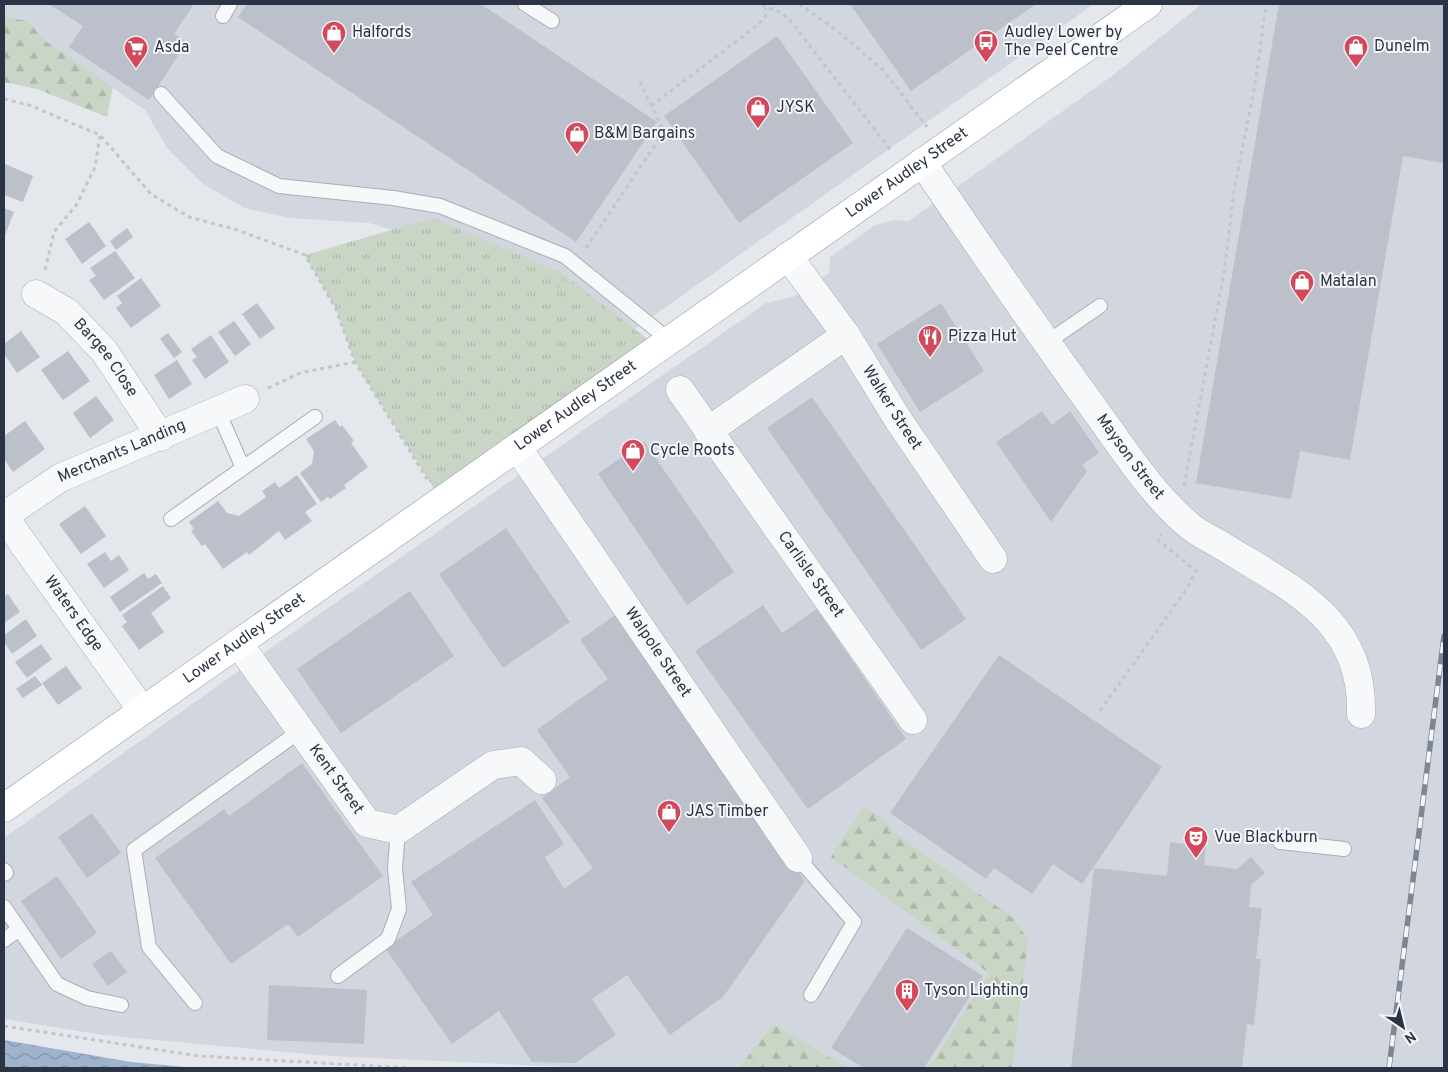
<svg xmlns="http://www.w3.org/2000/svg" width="1448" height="1072" font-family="Overpass,sans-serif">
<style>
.built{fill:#d2d6de}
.grass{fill:url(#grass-tufts)}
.forest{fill:url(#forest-firs)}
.water{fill:url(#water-waves)}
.building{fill:#bbc0ca}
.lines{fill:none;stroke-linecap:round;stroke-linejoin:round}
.lane-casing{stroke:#a9aeb7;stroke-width:16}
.street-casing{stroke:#a9aeb7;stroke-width:29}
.highway-casing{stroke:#8b94a3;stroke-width:29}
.path{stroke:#c2c5cb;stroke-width:3;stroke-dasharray:4 4;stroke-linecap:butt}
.lane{stroke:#f7f8fa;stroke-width:14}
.street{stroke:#f7f8fa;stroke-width:28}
.highway{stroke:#fff;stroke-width:28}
.rail-casing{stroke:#7d8696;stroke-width:5.5}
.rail{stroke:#f4f6f9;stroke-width:4;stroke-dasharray:11;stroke-linecap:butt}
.labels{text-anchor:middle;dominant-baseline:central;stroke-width:4;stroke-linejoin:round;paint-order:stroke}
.poi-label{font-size:16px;fill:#2b3445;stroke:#f4f6f9;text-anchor:start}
.street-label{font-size:16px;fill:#2b3445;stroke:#f4f6f9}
</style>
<defs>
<pattern id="grass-tufts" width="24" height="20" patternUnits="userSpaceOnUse" patternTransform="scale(1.25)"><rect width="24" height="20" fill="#c9d6c5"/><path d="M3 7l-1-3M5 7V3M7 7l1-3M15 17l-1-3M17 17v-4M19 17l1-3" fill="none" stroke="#adb8ab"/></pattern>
<pattern id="forest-firs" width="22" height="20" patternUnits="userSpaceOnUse" patternTransform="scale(1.25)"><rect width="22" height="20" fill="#c9d6c5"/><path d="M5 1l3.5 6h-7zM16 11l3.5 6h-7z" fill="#adb8ab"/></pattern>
<pattern id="water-waves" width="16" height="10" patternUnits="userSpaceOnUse" patternTransform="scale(1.25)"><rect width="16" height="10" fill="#9fb4cc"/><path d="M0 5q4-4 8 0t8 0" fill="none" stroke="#8293a7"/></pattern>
</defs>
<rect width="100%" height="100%" fill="#e4e7ec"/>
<g class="built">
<polygon points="4,4 1094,4 622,338 544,277 369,223 291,218 244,208 202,183 167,148 145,110 44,40 4,31"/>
<polygon points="1202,4 1444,4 1444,1068 1013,1068 1024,975 989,973 928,1068 590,1068 329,1056 103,1035 4,1019 4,838 288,636 766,303 793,297 829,273 830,257 875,225 894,220 909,221 1112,76"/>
</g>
<polygon class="grass" points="433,218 560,272 658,347 441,500 355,362 336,309 305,255"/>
<g class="forest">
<polygon points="4,17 28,21 44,40 113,87 107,117 37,89 4,82"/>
<polygon points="864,807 887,821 895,833 1013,918 1028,939 1013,1068 928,1068 989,973 831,857"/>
<polygon points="773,1024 847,1068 739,1068"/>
</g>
<polygon class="water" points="4,1040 131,1062 196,1068 4,1068"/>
<g class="building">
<polygon points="49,4 194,4 174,34 187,42 149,100 69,47 83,26"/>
<polygon points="247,4 481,4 657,122 576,242 238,17"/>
<polygon points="850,4 1036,4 911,91"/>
<polygon points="1279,4 1444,4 1444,163 1403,156 1350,460 1300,451 1291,499 1196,483"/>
<polygon points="777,36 853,143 739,223 664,116"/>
<polygon points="5,164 33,176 23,202 4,195"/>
<polygon points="4,208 14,212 4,238"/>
<polygon points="89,222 106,246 82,264 65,239"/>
<polygon points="127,228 133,237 116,250 110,241"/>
<polygon points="115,251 135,278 104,300 89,280 96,276 90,268"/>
<polygon points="141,278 161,306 131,328 116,308 122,303 117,296"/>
<polygon points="257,303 275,328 260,339 242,314"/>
<polygon points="941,303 984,371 920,412 877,344"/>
<polygon points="234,321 251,344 235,356 218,332"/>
<polygon points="21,331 40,357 17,373 4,354 4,344"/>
<polygon points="168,333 182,352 174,358 160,339"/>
<polygon points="211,335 229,362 205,379 192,360 197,357 191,349"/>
<polygon points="68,351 90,381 63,400 41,370"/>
<polygon points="177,360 192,384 169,399 154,375"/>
<polygon points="96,396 114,420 90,438 73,413"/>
<polygon points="812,397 966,619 921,650 767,428"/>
<polygon points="1042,411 1052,425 1070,411 1099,453 1082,465 1087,471 1051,522 996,442"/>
<polygon points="335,420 340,427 342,425 354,441 351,443 368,467 344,485 346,488 330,499 328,497 321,502 300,473 312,464 314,451 306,439"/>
<polygon points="25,421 45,449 13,472 4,459 4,436"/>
<polygon points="644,441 734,572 687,605 598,474"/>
<polygon points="297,475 317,504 305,512 312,521 285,540 279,531 249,555 247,552 223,569 205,544 202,546 191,531 194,529 189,522 218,501 227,513 239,516 266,497 262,491 275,482 279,488"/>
<polygon points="85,506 106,536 81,554 59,524"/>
<polygon points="506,528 570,622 503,668 439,574"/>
<polygon points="105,552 111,561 119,555 129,570 104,588 87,564"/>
<polygon points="144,573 148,579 156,574 162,583 120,612 110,597"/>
<polygon points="163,586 171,598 151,613 164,632 139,650 122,626 127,622 122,615"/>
<polygon points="410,591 454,656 341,733 297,669"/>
<polygon points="8,594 20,612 4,623 4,597"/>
<polygon points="763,605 782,633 817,609 906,739 808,809 695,651"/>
<polygon points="615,615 805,881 723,997 670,1035 627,975 592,999 616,1035 575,1063 532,1062 499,1011 452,1044 385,948 433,915 411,882 535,800 564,844 545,857 564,889 593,868 542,798 570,777 537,730 608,679 580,640"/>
<polygon points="26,619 37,636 12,654 4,642 4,635"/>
<polygon points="41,644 52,659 27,678 15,662"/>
<polygon points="999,655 1162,767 1082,884 1053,864 1032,894 994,868 986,879 890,813"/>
<polygon points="66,666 82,688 58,705 42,683"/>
<polygon points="35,676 42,685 23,698 16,689"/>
<polygon points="302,763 383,876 298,937 288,924 231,964 155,858 224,809 229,816"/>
<polygon points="92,813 121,853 87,878 58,837"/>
<polygon points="1170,842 1206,847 1204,865 1237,869 1251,857 1265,873 1251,885 1249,907 1262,908 1256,959 1261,959 1254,1025 1247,1024 1242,1068 1071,1068 1094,868 1167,876"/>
<polygon points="57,876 97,933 61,959 21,901"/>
<polygon points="907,928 983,976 924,1068 864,1068 831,1048"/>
<polygon points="111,951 127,972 108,986 92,964"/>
<polygon points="269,985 367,990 364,1044 267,1040"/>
</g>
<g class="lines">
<defs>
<g id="lane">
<polyline points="525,4 552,21"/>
<polyline points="223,16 230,4"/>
<polyline points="161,94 217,156 279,186 393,198 440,206 565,256 669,340"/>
<polyline points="1046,343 1100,306"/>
<polyline points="218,411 243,468"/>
<polyline points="171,519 315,417"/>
<polyline points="1280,842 1344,849"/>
<polyline points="798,858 854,922 811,995"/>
<polyline points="4,870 6,873 4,874"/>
<polyline points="4,907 57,984 87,998 121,1005"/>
<polyline points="4,940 19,929"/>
<polyline points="338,976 388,939 399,909 395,868 398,830"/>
<polyline points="195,1003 149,947 134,850 300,731"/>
</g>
<g id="street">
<path id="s1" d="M922,162c57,84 114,167 173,248 30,41 57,85 96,117 10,8 22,13 33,20 68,42 140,73 137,167"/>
<path id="s2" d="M788,256l58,79 53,86 94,138"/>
<path id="s3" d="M36,294l31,18 37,39 57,86"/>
<path id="s4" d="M680,390l233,330"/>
<polyline points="708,431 846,335"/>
<path id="s5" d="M517,447l281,411"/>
<path id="s6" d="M4,516l56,-38 185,-79"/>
<path id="s7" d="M4,517l138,193"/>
<path id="s8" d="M238,643l129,180 31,7 95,-65 28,-4 21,19"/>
</g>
<g id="highway">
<path id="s9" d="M4,808l1144,-804"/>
</g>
</defs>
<use href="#lane" class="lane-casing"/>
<use href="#street" class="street-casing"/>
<use href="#highway" class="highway-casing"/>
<g class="path">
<polyline points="763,4 766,8 775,9 789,19 892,152"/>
<polyline points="799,4 836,30 883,70 927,127"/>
<polyline points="4,99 29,105 100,135 151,194 189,217 234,229 305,255 336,309 355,362 427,479"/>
<polyline points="651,106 754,28 765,18 766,8"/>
<polyline points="586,248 664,132 639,80"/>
<polyline points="45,270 54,232 77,204 95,167 100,136"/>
<polyline points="557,288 564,279"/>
<polyline points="268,388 300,373 355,362"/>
<polyline points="1184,486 1224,273 1234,191 1255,85 1266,4"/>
<polyline points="1100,711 1186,590 1196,571 1158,540 1161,534"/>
<polyline points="4,1026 199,1056 409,1068"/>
</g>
<use href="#lane" class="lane"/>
<use href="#street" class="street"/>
<use href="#highway" class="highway"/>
<defs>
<polyline id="rail" points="1389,1068 1444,636"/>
</defs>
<use href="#rail" class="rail-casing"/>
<use href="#rail" class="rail"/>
</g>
<defs>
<symbol id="shop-pin" viewBox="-11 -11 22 30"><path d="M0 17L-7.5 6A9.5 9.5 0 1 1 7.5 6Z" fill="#d1495b" stroke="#f4f6f9"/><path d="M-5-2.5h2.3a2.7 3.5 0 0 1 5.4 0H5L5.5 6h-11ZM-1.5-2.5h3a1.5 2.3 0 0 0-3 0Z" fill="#fff"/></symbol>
<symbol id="bus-pin" viewBox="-11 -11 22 30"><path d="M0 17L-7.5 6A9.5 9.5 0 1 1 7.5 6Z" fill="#d1495b" stroke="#f4f6f9"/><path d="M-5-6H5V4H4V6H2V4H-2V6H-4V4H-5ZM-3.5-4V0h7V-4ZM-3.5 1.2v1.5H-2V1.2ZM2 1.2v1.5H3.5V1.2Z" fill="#fff"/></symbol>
<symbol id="supermarket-pin" viewBox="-11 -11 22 30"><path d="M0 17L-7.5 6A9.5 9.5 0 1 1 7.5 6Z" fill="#d1495b" stroke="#f4f6f9"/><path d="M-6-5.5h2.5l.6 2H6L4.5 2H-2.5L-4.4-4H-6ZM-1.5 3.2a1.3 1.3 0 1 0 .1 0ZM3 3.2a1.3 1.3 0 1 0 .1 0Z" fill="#fff"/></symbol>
<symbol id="restaurant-pin" viewBox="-11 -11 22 30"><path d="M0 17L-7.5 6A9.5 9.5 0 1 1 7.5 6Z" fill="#d1495b" stroke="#f4f6f9"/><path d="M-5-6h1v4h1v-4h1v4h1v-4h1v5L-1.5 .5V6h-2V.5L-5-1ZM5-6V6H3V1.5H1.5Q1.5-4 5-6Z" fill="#fff"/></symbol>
<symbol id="theatre-pin" viewBox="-11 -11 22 30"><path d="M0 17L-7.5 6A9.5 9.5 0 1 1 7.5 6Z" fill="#d1495b" stroke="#f4f6f9"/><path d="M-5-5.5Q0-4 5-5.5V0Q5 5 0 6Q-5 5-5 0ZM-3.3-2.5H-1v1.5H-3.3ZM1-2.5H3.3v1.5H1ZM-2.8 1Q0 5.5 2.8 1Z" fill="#fff"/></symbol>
<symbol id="building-pin" viewBox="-11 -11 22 30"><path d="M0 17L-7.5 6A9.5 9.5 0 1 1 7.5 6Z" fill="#d1495b" stroke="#f4f6f9"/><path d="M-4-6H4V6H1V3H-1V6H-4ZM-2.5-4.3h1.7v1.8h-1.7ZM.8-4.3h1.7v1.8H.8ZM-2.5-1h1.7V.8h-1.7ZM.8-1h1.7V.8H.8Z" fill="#fff"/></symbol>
</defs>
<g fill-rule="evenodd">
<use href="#shop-pin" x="320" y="19" width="28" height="38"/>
<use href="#bus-pin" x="972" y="28" width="28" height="38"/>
<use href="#shop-pin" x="1342" y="33" width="28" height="38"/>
<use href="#supermarket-pin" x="122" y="34" width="28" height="38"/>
<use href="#shop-pin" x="744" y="94" width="28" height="38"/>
<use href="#shop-pin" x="563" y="120" width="28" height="38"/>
<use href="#shop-pin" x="1288" y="268" width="28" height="38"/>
<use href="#restaurant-pin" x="916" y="323" width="28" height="38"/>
<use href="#shop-pin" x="619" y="437" width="28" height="38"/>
<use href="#shop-pin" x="655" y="798" width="28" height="38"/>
<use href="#theatre-pin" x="1182" y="824" width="28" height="38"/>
<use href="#building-pin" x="893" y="977" width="28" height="38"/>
</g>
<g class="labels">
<g class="poi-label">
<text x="352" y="33">Halfords</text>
<text x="1004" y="33">Audley Lower by<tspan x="1004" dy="18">The Peel Centre</tspan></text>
<text x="1374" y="47">Dunelm</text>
<text x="154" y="48">Asda</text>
<text x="776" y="108">JYSK</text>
<text x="594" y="134">B&amp;M Bargains</text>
<text x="1320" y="282">Matalan</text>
<text x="948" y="337">Pizza Hut</text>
<text x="650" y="451">Cycle Roots</text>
<text x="686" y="812">JAS Timber</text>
<text x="1214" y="838">Vue Blackburn</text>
<text x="924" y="991">Tyson Lighting</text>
</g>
<g class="street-label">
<text stroke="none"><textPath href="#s9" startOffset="1104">Lower Audley Street</textPath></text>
<text stroke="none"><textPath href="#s3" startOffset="96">Bargee Close</textPath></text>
<text stroke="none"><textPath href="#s9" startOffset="699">Lower Audley Street</textPath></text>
<text stroke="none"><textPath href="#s2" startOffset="184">Walker Street</textPath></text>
<text stroke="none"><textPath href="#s6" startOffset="135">Merchants Landing</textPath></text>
<text stroke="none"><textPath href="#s1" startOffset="361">Mayson Street</textPath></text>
<text stroke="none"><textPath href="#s4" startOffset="226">Carlisle Street</textPath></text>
<text stroke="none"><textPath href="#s7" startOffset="119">Waters Edge</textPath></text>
<text stroke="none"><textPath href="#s9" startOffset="294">Lower Audley Street</textPath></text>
<text stroke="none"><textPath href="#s5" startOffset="249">Walpole Street</textPath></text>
<text stroke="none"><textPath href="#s8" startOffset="168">Kent Street</textPath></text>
</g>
</g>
<rect width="1448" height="1072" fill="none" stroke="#2b3445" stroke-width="10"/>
<g transform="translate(1403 1027) rotate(145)" stroke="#f4f6f9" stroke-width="4" paint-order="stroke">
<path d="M0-4L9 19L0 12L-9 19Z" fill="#2b3445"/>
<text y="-8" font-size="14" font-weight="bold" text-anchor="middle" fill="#2b3445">N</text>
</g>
</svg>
